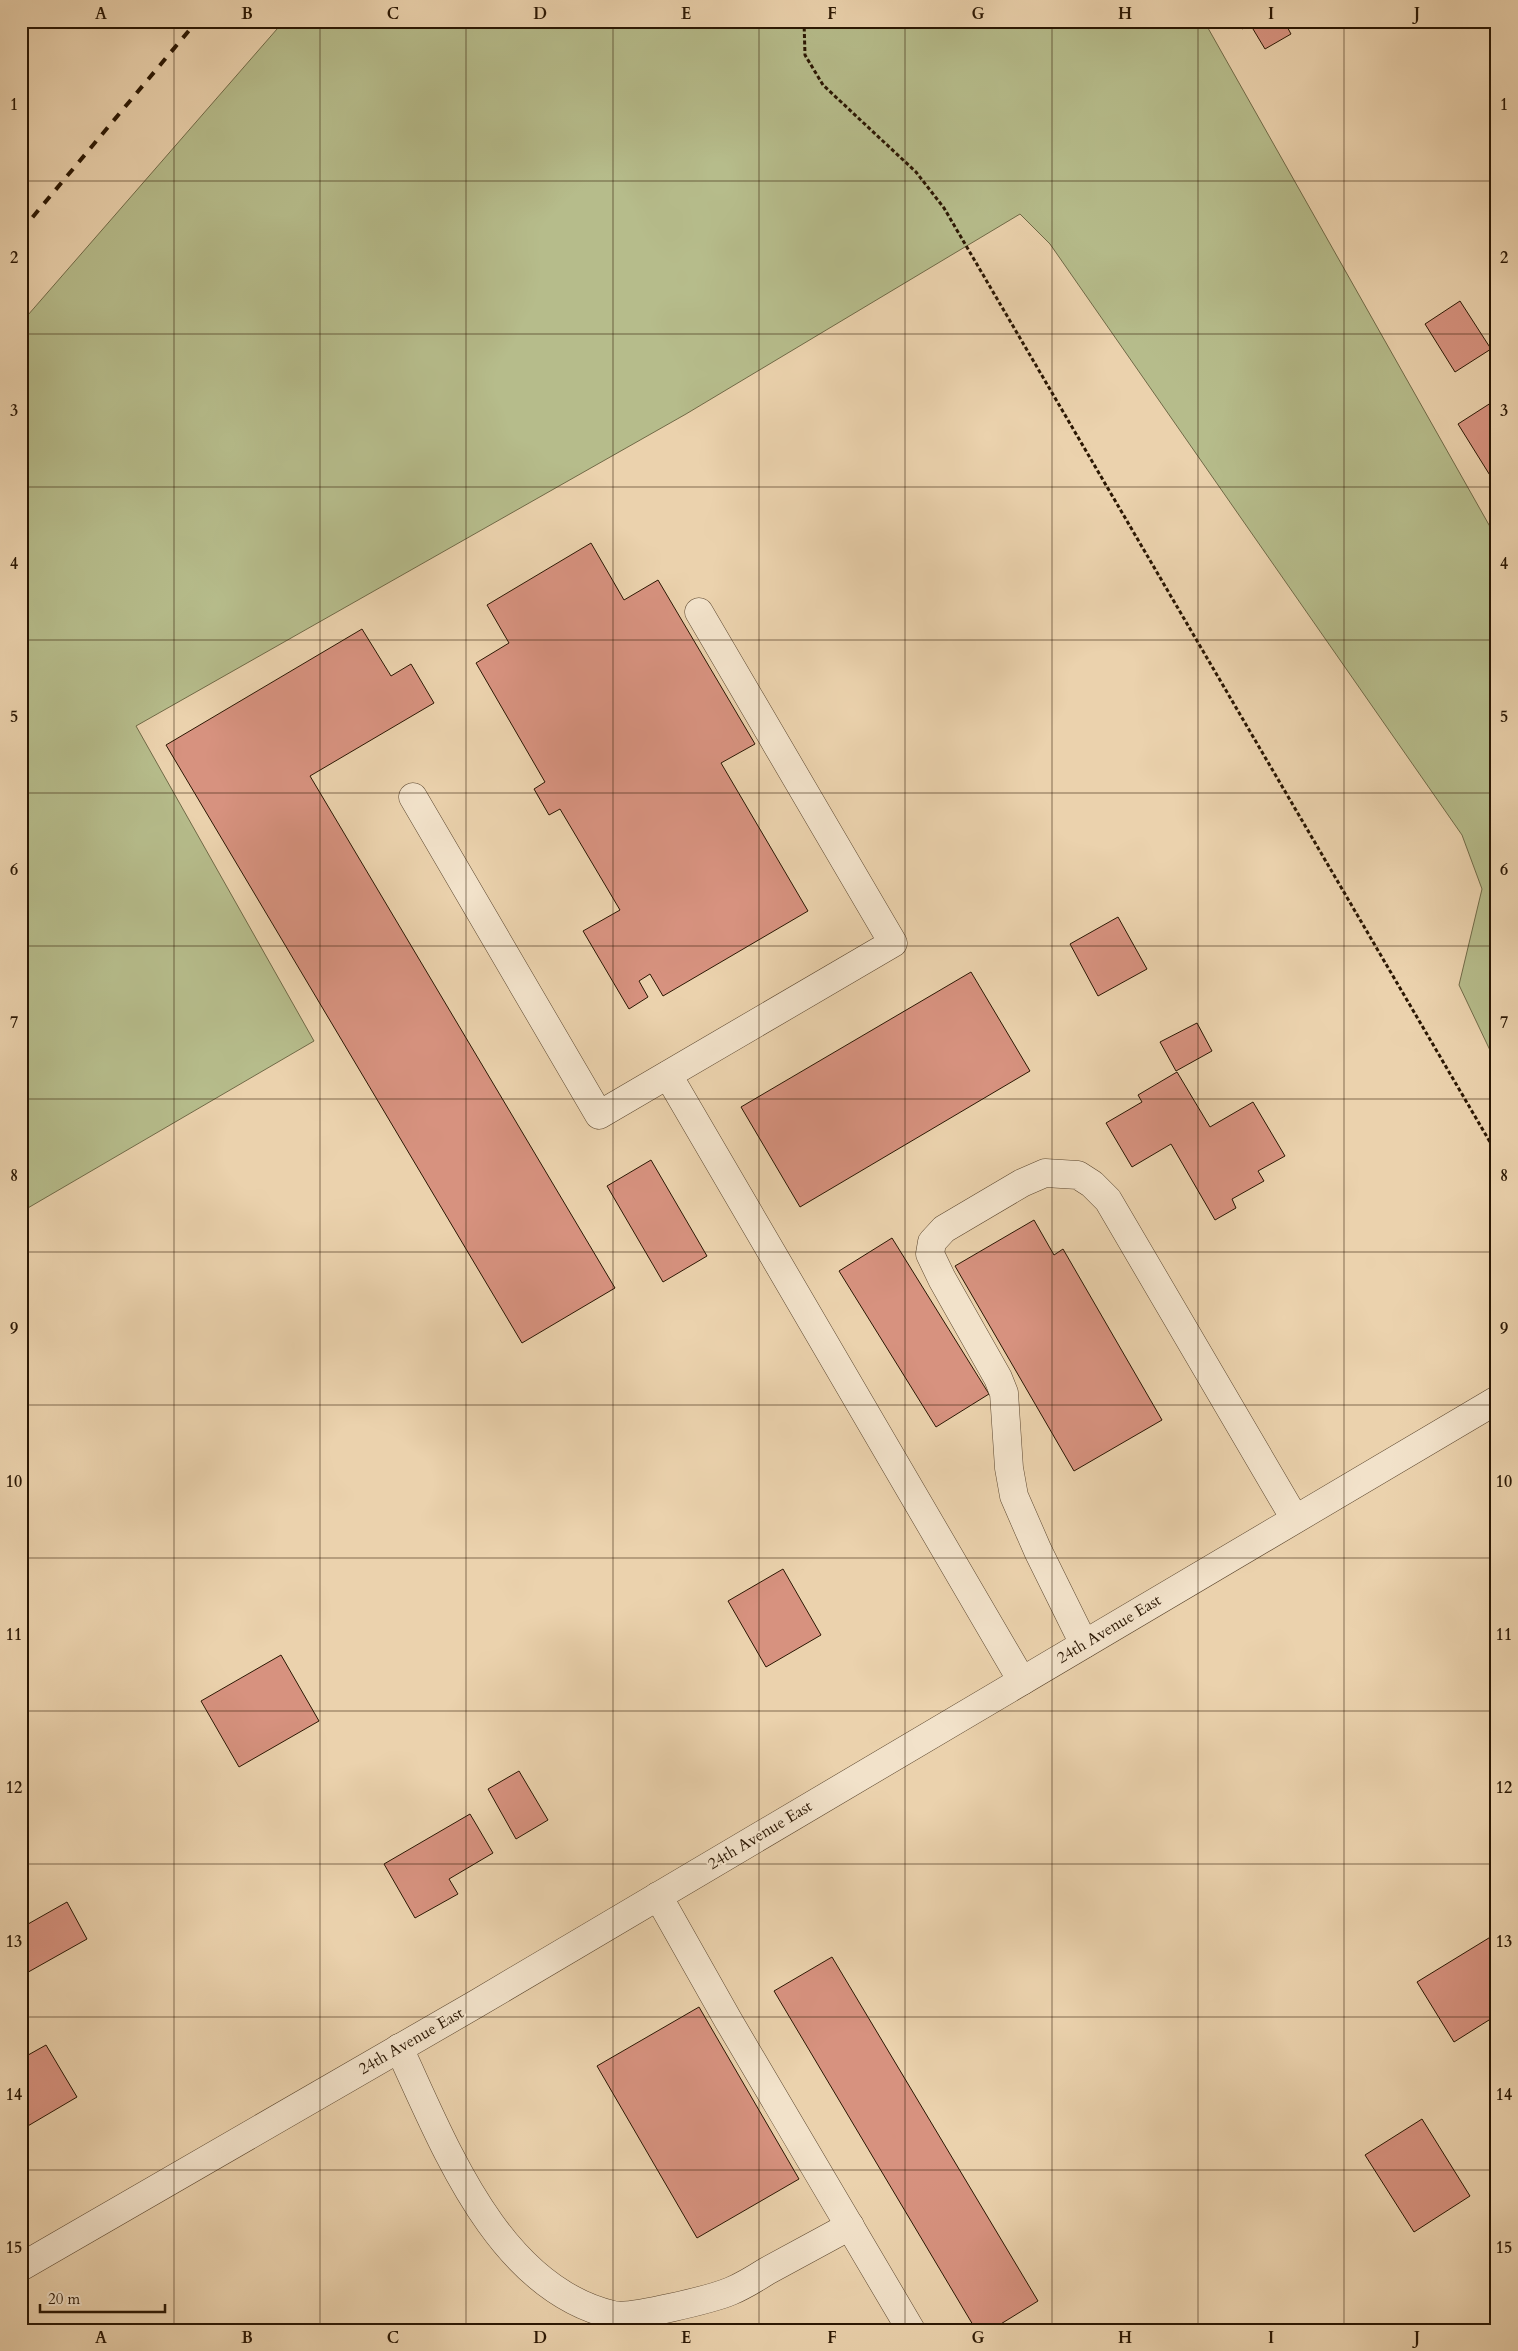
<svg xmlns="http://www.w3.org/2000/svg" width="1518" height="2351" font-family="Cardo,serif">
<style>
.green{fill:#b6bc8b;stroke:#706a47}
.building{fill:#d7927f;stroke:#2b1703}
.lines{fill:none;stroke-linecap:round;stroke-linejoin:round}
.minor-casing{stroke:#5b462e;stroke-width:29}
.path{stroke:#2b1703;stroke-width:3;stroke-dasharray:4 2.5;stroke-linecap:butt}
.minor{stroke:#f2e2ca;stroke-width:28}
.rail{stroke:#2b1703;stroke-width:4;stroke-dasharray:9 9;stroke-linecap:butt}
.grid{fill:none;stroke:#2b1703;stroke-width:1;stroke-opacity:0.55}
.labels{text-anchor:middle;dominant-baseline:central;stroke-width:4.5;stroke-linejoin:round;paint-order:stroke}
.street-label{font-size:16px;fill:#2b1703;stroke:#f2e2ca}
.neatline{fill:none;stroke:#2b1703;stroke-width:2}
.grid-label{font-size:16px;text-anchor:middle;font-weight:bold;fill:#2b1703}
</style>
<rect width="100%" height="100%" fill="#ebd2ad"/>
<filter id="stains"><feTurbulence type="fractalNoise" baseFrequency=".004" numOctaves="4"/><feColorMatrix values="0 0 0 0 .2 0 0 0 0 .09 0 0 0 0 .02 0 0 0 .5 -.17"/></filter>
<radialGradient id="worn" r=".72"><stop offset=".6" stop-color="#630" stop-opacity="0"/><stop offset="1" stop-color="#630" stop-opacity=".3"/></radialGradient>
<polygon class="green" points="284,21 1204,21 1497,539 1497,1065 1459,985 1482,889 1462,835 1050,244 1020,214 686,414 136,726 314,1041 21,1212 21,323"/>
<g class="building">
<polygon points="1238,21 1284,21 1291,34 1265,49 1250,24 1242,29"/>
<polygon points="1460,301 1491,349 1455,372 1425,324"/>
<polygon points="1497,399 1497,485 1496,485 1458,424"/>
<polygon points="591,543 624,600 658,580 755,744 721,763 808,911 663,996 650,974 639,981 648,997 629,1009 583,931 620,910 560,809 549,815 534,789 545,782 476,663 509,643 487,605"/>
<polygon points="362,629 391,676 411,664 434,703 310,776 615,1288 522,1343 166,745"/>
<polygon points="1118,917 1147,969 1098,996 1070,944"/>
<polygon points="971,972 1030,1071 800,1207 741,1107"/>
<polygon points="1197,1023 1212,1051 1176,1071 1160,1042"/>
<polygon points="1177,1072 1210,1127 1253,1102 1285,1156 1258,1171 1264,1181 1232,1199 1236,1208 1215,1220 1171,1144 1132,1167 1106,1123 1142,1102 1138,1095"/>
<polygon points="651,1160 707,1256 663,1282 607,1186"/>
<polygon points="1034,1220 1054,1255 1063,1249 1162,1420 1074,1471 955,1266"/>
<polygon points="892,1238 989,1394 936,1427 839,1271"/>
<polygon points="783,1569 821,1635 766,1667 728,1601"/>
<polygon points="281,1655 319,1721 239,1767 201,1701"/>
<polygon points="519,1771 548,1820 516,1839 488,1789"/>
<polygon points="470,1814 493,1853 449,1879 458,1894 415,1918 384,1864"/>
<polygon points="67,1902 87,1939 23,1975 21,1971 21,1928"/>
<polygon points="1497,1933 1497,2015 1454,2042 1417,1982"/>
<polygon points="832,1957 1038,2301 991,2330 976,2330 774,1991"/>
<polygon points="699,2007 799,2179 697,2238 597,2066"/>
<polygon points="46,2045 77,2097 21,2130 21,2059"/>
<polygon points="1422,2119 1470,2196 1414,2232 1365,2155"/>
</g>
<g class="lines">
<defs>
<g id="minor">
<polyline points="413,797 599,1115 893,943 699,612"/>
<polyline points="668,1075 1022,1681"/>
<polyline points="1084,1644 1038,1551 1014,1496 1009,1468 1004,1393 998,1378 942,1279 930,1254 932,1242 944,1229 1022,1183 1045,1173 1078,1175 1092,1184 1108,1200 1295,1519"/>
<polyline points="658,1896 728,2020 911,2330"/>
<path d="M399,2048c45,96 98,240 214,267 18,4 99,-16 118,-24 12,-5 25,-13 36,-20 28,-15 55,-30 83,-45"/>
<polyline points="21,2267 476,2004 1497,1400"/>
</g>
</defs>
<use href="#minor" class="minor-casing"/>
<polyline class="path" points="804,21 805,55 823,85 916,172 944,208 1497,1154"/>
<use href="#minor" class="minor"/>
<polyline class="rail" points="21,231 197,21"/>
</g>
<path class="grid" d="M174,21v2309M320,21v2309M466,21v2309M613,21v2309M759,21v2309M905,21v2309M1052,21v2309M1198,21v2309M1344,21v2309M21,181h1476M21,334h1476M21,487h1476M21,640h1476M21,793h1476M21,946h1476M21,1099h1476M21,1252h1476M21,1405h1476M21,1558h1476M21,1711h1476M21,1864h1476M21,2017h1476M21,2170h1476"/>
<g class="labels">
<g class="street-label">
<text transform="translate(1109 1629) rotate(-31)">24th Avenue East</text>
<text transform="translate(760 1835) rotate(-31)">24th Avenue East</text>
<text transform="translate(411 2041) rotate(-30)">24th Avenue East</text>
</g>
</g>
<rect width="1518" height="2351" fill="none" stroke="#ebd2ad" stroke-width="55"/>
<path d="M40 2304v8h125v-8" fill="none" stroke="#2b1703" stroke-width="2.5"/>
<text x="48" y="2304" font-size="15" fill="#2b1703" stroke="#f2e2ca" stroke-width="4" paint-order="stroke">20 m</text>
<rect x="28" y="28" width="1462" height="2296" class="neatline"/>
<g class="grid-label">
<text x="101" y="19">A</text>
<text x="247" y="19">B</text>
<text x="393" y="19">C</text>
<text x="540" y="19">D</text>
<text x="686" y="19">E</text>
<text x="832" y="19">F</text>
<text x="978" y="19">G</text>
<text x="1125" y="19">H</text>
<text x="1271" y="19">I</text>
<text x="1417" y="19">J</text>
<text x="14" y="110">1</text>
<text x="1504" y="110">1</text>
<text x="14" y="263">2</text>
<text x="1504" y="263">2</text>
<text x="14" y="416">3</text>
<text x="1504" y="416">3</text>
<text x="14" y="569">4</text>
<text x="1504" y="569">4</text>
<text x="14" y="722">5</text>
<text x="1504" y="722">5</text>
<text x="14" y="875">6</text>
<text x="1504" y="875">6</text>
<text x="14" y="1028">7</text>
<text x="1504" y="1028">7</text>
<text x="14" y="1181">8</text>
<text x="1504" y="1181">8</text>
<text x="14" y="1334">9</text>
<text x="1504" y="1334">9</text>
<text x="14" y="1487">10</text>
<text x="1504" y="1487">10</text>
<text x="14" y="1640">11</text>
<text x="1504" y="1640">11</text>
<text x="14" y="1793">12</text>
<text x="1504" y="1793">12</text>
<text x="14" y="1947">13</text>
<text x="1504" y="1947">13</text>
<text x="14" y="2100">14</text>
<text x="1504" y="2100">14</text>
<text x="14" y="2253">15</text>
<text x="1504" y="2253">15</text>
<text x="101" y="2343">A</text>
<text x="247" y="2343">B</text>
<text x="393" y="2343">C</text>
<text x="540" y="2343">D</text>
<text x="686" y="2343">E</text>
<text x="832" y="2343">F</text>
<text x="978" y="2343">G</text>
<text x="1125" y="2343">H</text>
<text x="1271" y="2343">I</text>
<text x="1417" y="2343">J</text>
</g>
<rect width="100%" height="100%" filter="url(#stains)"/>
<rect width="100%" height="100%" fill="url(#worn)"/>
</svg>
